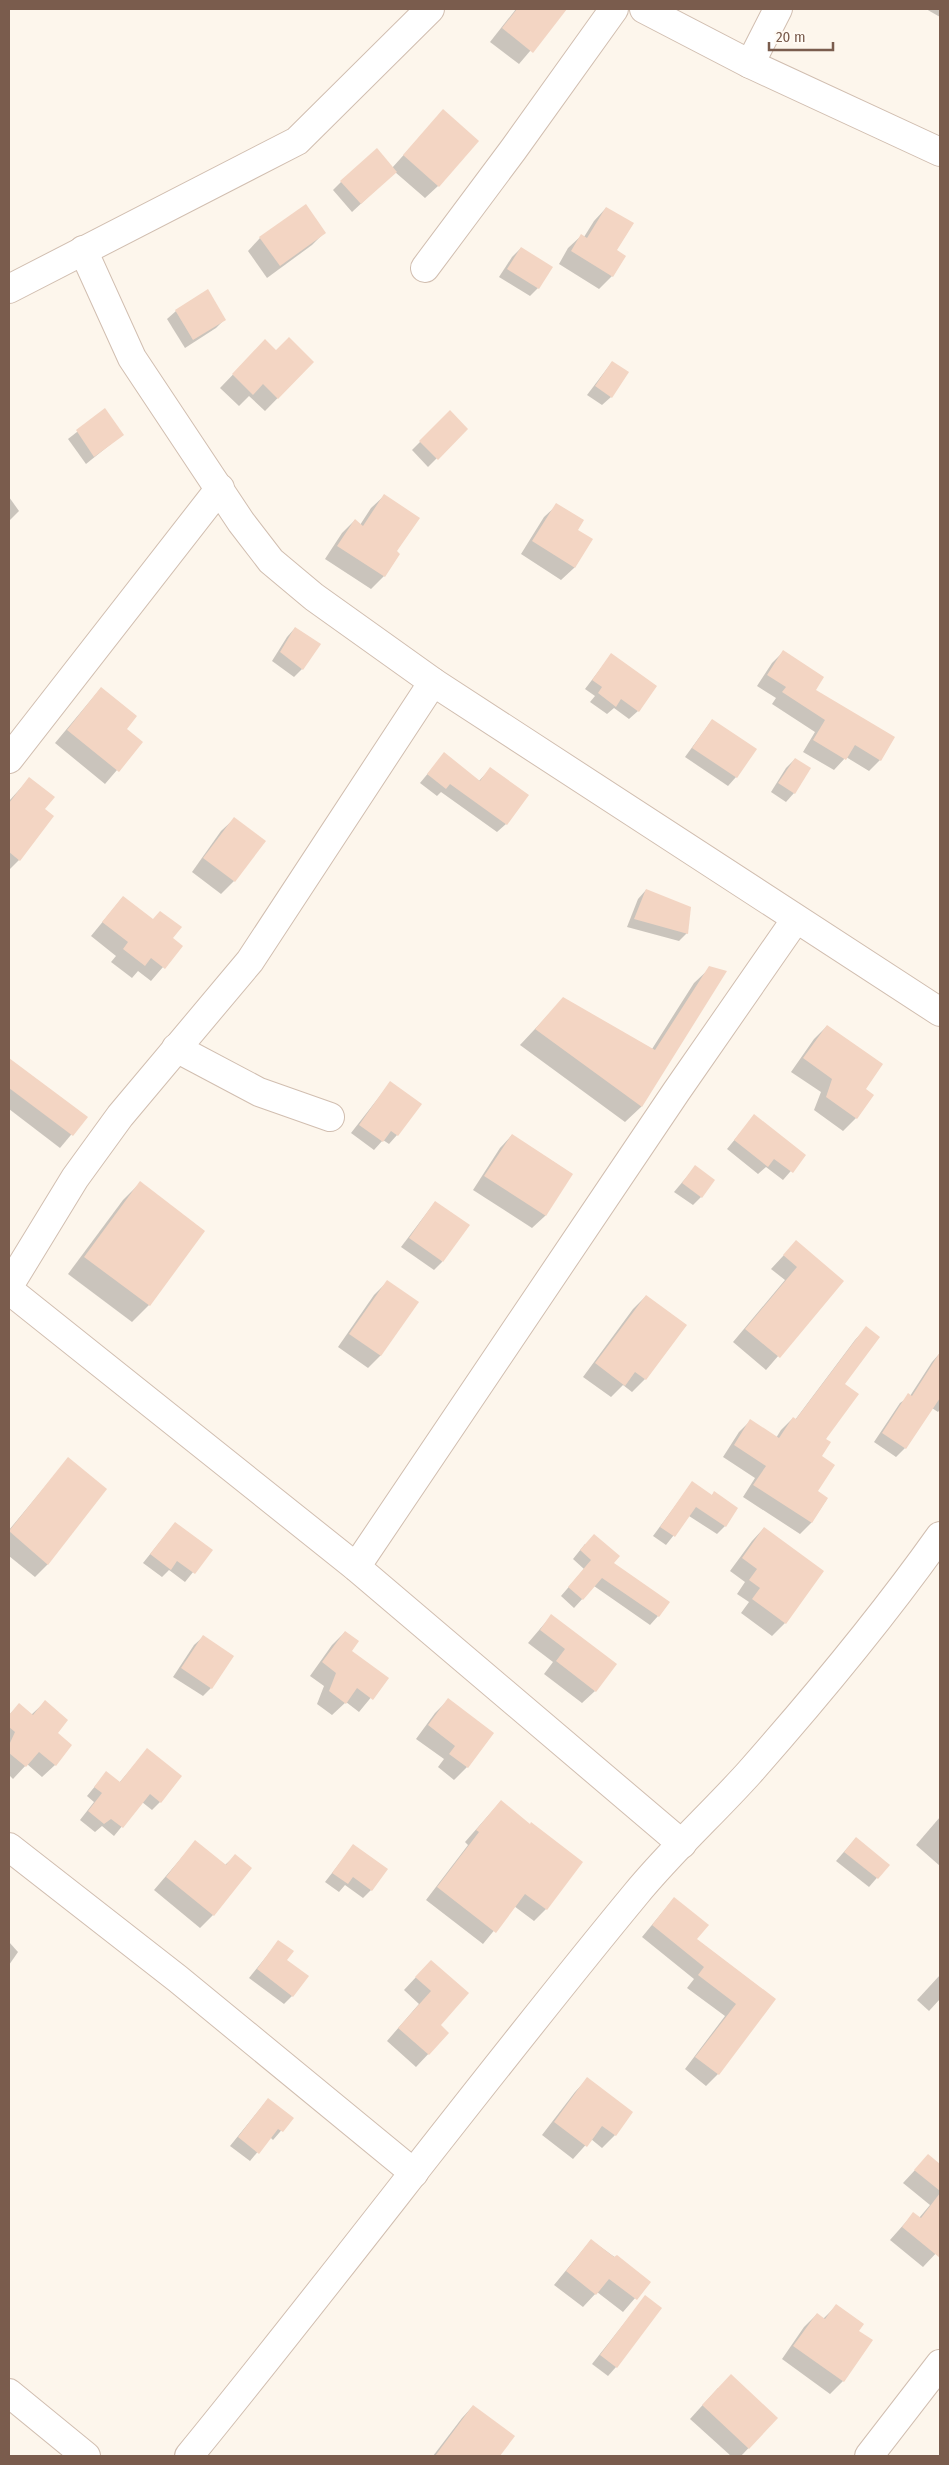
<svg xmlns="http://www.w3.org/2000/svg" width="949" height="2465" font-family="'Fira Sans Condensed',sans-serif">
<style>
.shadow{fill:#0003}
.building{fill:#f3d5c3}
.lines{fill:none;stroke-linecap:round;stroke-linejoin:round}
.minor-casing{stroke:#d1beb0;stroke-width:30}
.minor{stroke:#fff;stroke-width:28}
</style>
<rect width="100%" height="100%" fill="#fdf6ec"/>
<g class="shadow">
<polygon points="516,9 565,10 519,64 490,42"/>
<polygon points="926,9 940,9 940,17"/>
<polygon points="443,111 438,186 425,198 395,172 352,212 333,190 341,182 392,168"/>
<polygon points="606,208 612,276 599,289 559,264 568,248 581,236 584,237 594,221"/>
<polygon points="325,232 312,245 267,278 248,251 260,238"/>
<polygon points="521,248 538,288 530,296 499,277 512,257"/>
<polygon points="176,311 224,320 216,328 185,348 167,319"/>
<polygon points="265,341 276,351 313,362 265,411 249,396 239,406 220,388"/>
<polygon points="612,362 611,397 602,405 587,395"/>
<polygon points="105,410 122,435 86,464 68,439"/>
<polygon points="450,412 466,429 428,467 412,450"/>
<polygon points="384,496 384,576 371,589 325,559 342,533 355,520 360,525 371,508"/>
<polygon points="9,497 19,511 9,521"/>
<polygon points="557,505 576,530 591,540 574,568 561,580 521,554 544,517"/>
<polygon points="295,628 302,669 294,677 272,661 287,637"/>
<polygon points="783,652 814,691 880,760 869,771 846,757 834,770 803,752 815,732 772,704 776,698 757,686 772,663"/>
<polygon points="611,655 638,711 629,719 614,708 607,714 590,702 595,696 585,689"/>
<polygon points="101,688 125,729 141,742 105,784 55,743"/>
<polygon points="712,720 736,777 728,786 685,757"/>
<polygon points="444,754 478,782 491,768 506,824 497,832 441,792 437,796 420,783"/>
<polygon points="795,759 794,793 786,802 771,792 786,768"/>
<polygon points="29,779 44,809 19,860 9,870 9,801"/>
<polygon points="234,819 264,841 234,881 221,894 192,872 221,831"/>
<polygon points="646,890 687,933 679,941 627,927 638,899"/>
<polygon points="123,897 181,946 151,981 138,971 132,978 111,962 116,956 91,936"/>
<polygon points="710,968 725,972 641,1107 625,1122 520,1045 563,999 652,1049 694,983"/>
<polygon points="827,1026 864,1089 872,1095 856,1118 843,1131 814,1110 821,1092 791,1072 814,1039"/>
<polygon points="9,1059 86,1117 60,1148 9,1109"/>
<polygon points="390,1083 420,1104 397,1135 389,1144 383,1140 374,1150 351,1133"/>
<polygon points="754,1116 804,1156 783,1180 766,1167 758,1174 727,1149"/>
<polygon points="512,1135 572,1174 545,1216 532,1228 473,1190 500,1148"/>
<polygon points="695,1167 701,1197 693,1205 674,1192"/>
<polygon points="140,1183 204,1231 149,1305 132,1322 68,1274 123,1200"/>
<polygon points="435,1202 442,1262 434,1270 401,1247"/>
<polygon points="796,1242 843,1281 766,1370 733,1342 785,1280 771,1269"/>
<polygon points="387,1282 381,1355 368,1368 338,1347 374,1295"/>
<polygon points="646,1296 645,1379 632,1392 623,1385 611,1397 583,1377 633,1309"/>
<polygon points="866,1328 844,1384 820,1457 816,1492 827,1499 811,1523 800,1534 743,1497 755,1478 723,1457 739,1432 750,1421 776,1438 781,1430 793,1418 795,1420 855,1340"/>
<polygon points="940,1353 940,1409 938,1412 932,1408 905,1448 896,1457 874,1442 900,1403 910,1396 932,1362"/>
<polygon points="68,1459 48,1564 35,1577 9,1556 9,1530"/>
<polygon points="692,1483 711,1496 715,1492 725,1526 717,1534 689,1516 666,1545 653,1536"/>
<polygon points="175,1523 211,1550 185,1582 169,1570 162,1577 143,1563"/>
<polygon points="764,1528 822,1571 785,1623 772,1636 741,1613 749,1602 737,1594 745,1582 730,1571 752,1541"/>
<polygon points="585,1544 612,1563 658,1616 650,1625 594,1586 574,1608 561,1596 584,1569 573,1559"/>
<polygon points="551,1616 595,1691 582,1703 544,1674 553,1662 528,1643"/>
<polygon points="345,1632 350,1651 387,1678 359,1712 346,1702 332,1715 317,1704 324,1686 310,1676 332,1645"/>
<polygon points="203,1637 211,1688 203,1696 173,1677 194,1645"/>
<polygon points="448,1700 467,1767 454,1780 438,1767 444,1759 416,1739 435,1713"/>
<polygon points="45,1702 56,1733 55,1765 42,1777 27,1764 13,1779 9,1775 9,1715 19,1705 31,1715"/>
<polygon points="147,1750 160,1802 152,1810 142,1802 114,1836 102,1826 95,1832 80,1820 94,1802 87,1796 106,1773 119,1783"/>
<polygon points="501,1801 530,1825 582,1862 546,1909 534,1921 514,1906 483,1944 426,1900 468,1845 465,1842"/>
<polygon points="940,1817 940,1866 916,1845"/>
<polygon points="856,1838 888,1865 869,1887 836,1861"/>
<polygon points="195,1842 225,1865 235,1856 213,1915 200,1928 154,1890"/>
<polygon points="353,1846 371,1890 363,1898 345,1885 339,1892 325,1882"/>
<polygon points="674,1898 696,1939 775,1999 718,2074 706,2086 685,2069 725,2016 687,1988 694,1979 642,1937"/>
<polygon points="279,1941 285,1960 292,1996 284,2004 249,1978"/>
<polygon points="9,1942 18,1952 9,1965"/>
<polygon points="431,1961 439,2025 448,2033 416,2067 387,2041 419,2004 404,1990"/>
<polygon points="940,1975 940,1999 929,2011 917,2000"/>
<polygon points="587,2079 615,2135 602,2148 591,2139 573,2159 542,2135 575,2092"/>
<polygon points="268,2099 292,2118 273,2140 270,2137 250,2161 230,2146"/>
<polygon points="928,2156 940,2166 940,2249 923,2267 890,2240 913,2214 919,2218 930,2205 903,2183"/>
<polygon points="591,2240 649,2282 623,2312 597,2292 583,2307 554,2285"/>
<polygon points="645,2297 616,2367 608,2376 592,2364"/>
<polygon points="836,2306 858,2331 843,2381 830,2394 782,2359 804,2327 817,2314 823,2319"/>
<polygon points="718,2388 777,2418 741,2456 731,2456 690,2419"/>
<polygon points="473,2406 513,2436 499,2456 433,2456 462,2418"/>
</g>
<g class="building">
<polygon points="517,9 567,9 533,53 502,28"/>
<polygon points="443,109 479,141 439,187 403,155"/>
<polygon points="377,148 397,172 361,204 340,181"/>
<polygon points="306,204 326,233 280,266 259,237"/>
<polygon points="606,207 634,223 617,250 626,256 613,277 571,251 581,234 587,238"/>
<polygon points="521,247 553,267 539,289 507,269"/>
<polygon points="208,289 226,320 193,340 175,310"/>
<polygon points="289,337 314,362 278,399 263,384 253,395 232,374 265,339 276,350"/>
<polygon points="612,361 629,372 612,398 595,386"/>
<polygon points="105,408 124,435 94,457 76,430"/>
<polygon points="450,410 468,429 438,460 419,441"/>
<polygon points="384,494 420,518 397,551 400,554 385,577 337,546 355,519 363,526"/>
<polygon points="556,503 584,520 578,530 593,539 575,568 532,541"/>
<polygon points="295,627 321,644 303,670 280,652"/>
<polygon points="783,650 824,677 816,690 895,737 881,761 855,745 846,760 813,740 825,720 782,692 786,687 767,675"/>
<polygon points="611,653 657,686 639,712 621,699 616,707 598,693 602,687 592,680"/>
<polygon points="101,687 137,716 127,729 143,742 119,772 67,730"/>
<polygon points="712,719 757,749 737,778 692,748"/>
<polygon points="444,752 480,781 490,767 529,795 507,825 450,784 446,789 427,774"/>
<polygon points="795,758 811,768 795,794 778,783"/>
<polygon points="29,777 55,797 45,809 54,816 20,861 9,852 9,803"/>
<polygon points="234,817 266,841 235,882 203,858"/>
<polygon points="646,889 691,907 688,934 634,919"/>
<polygon points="123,896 153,919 160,911 182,927 173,938 183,946 165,969 151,958 145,966 123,949 128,942 102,922"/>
<polygon points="709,966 727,971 642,1107 535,1029 563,997 655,1050"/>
<polygon points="827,1025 883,1064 866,1089 874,1095 857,1119 826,1097 832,1079 803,1058"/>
<polygon points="9,1058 88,1117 73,1136 9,1088"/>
<polygon points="390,1081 422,1104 398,1136 391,1131 383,1142 359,1125"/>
<polygon points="754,1114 806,1155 793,1173 774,1159 768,1167 734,1140"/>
<polygon points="512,1134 573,1174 546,1216 484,1176"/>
<polygon points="695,1165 715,1180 702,1198 682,1183"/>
<polygon points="140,1181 205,1231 150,1306 84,1257"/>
<polygon points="435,1201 470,1225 443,1262 409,1238"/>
<polygon points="796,1240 844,1281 780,1358 745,1329 797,1267 783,1255"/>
<polygon points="387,1280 419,1302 381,1356 349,1334"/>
<polygon points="646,1295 687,1325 646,1380 635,1372 625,1386 595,1363"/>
<polygon points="866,1326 880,1337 845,1384 859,1394 826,1439 831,1442 822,1456 835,1465 818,1491 828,1498 812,1523 753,1485 766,1466 734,1445 750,1419 779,1438 793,1417 796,1419"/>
<polygon points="940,1352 940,1398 906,1449 882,1433 908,1393 912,1396"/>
<polygon points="68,1457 107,1489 48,1565 9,1531"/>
<polygon points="692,1481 712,1495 714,1491 738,1508 726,1527 696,1507 675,1537 660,1527"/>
<polygon points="175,1522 213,1550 195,1574 177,1561 171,1570 150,1554"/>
<polygon points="764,1527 824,1571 786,1624 752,1599 760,1588 749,1580 757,1569 742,1558"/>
<polygon points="594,1534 620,1556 614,1563 670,1602 659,1617 602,1578 583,1600 568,1587 591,1560 580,1550"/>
<polygon points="551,1614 617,1664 596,1692 556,1661 565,1649 540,1630"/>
<polygon points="345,1631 359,1641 352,1651 389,1678 373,1700 357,1688 346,1704 329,1691 336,1673 322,1662"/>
<polygon points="203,1635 234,1656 212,1689 181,1668"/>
<polygon points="448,1698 494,1733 468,1768 449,1754 455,1746 428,1725"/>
<polygon points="45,1700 68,1720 58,1733 72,1745 56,1766 39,1752 26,1767 9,1753 9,1745 15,1732 9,1727 9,1715 19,1703 33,1715"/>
<polygon points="147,1748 182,1776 161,1803 150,1794 123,1828 111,1819 104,1824 88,1811 102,1793 94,1787 106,1771 120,1782"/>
<polygon points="501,1800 530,1824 531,1822 583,1862 547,1910 525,1894 496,1933 437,1887 479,1832 476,1830"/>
<polygon points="856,1837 890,1865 878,1879 844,1852"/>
<polygon points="195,1840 226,1865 235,1854 252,1868 214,1916 166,1877"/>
<polygon points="353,1844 388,1869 372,1891 353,1877 348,1884 332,1873"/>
<polygon points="674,1897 709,1925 697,1939 776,1999 719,2075 695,2057 736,2004 698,1975 704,1967 652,1925"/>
<polygon points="278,1940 294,1951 287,1960 309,1976 293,1997 257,1969"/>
<polygon points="431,1960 469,1993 441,2025 449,2033 429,2055 398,2028 431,1991 415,1977"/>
<polygon points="587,2077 633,2112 616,2136 602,2126 587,2147 554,2122"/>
<polygon points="268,2098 294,2118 283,2132 278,2129 259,2154 238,2137"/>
<polygon points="928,2154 940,2164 940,2191 914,2170"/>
<polygon points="940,2193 940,2258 902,2227 913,2212 921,2218"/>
<polygon points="591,2239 614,2257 617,2255 651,2282 637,2300 609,2279 596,2295 566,2271"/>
<polygon points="645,2295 662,2308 617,2368 600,2355"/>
<polygon points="836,2304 864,2324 859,2331 873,2340 844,2382 793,2346 817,2313 825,2319"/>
<polygon points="731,2374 778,2418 749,2449 702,2405"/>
<polygon points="473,2405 515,2436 500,2456 435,2456"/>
</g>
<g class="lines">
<defs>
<g id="minor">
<polyline points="644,9 750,64 940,152"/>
<polyline points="750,64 778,9"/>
<polyline points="83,250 132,358 241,522 271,561 314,597 433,682 940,1012"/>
<polyline points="425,268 513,150 614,9"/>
<polyline points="9,289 297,141 430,9"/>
<polyline points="9,759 220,488"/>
<polyline points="176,1048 259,1092 330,1117"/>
<polyline points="9,1286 75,1178 120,1116 250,961 433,682"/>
<polyline points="9,1290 356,1567 682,1844"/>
<polyline points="356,1567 676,1092 796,919"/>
<polyline points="9,1847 178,1979 414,2173"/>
<polyline points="9,2393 86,2456"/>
<path d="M189,2456c151,-185 294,-377 446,-561 35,-43 77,-81 114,-122 67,-76 132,-154 191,-237"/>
<polyline points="869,2456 940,2364"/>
</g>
</defs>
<use href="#minor" class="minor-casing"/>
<use href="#minor" class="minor"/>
</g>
<rect width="949" height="2465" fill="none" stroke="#7a5c4d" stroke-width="20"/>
<path d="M769 42v8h64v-8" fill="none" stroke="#7a5c4d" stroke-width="2.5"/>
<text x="776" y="42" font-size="15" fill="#7a5c4d" stroke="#fffaf3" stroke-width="4" paint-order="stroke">20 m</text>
</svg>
